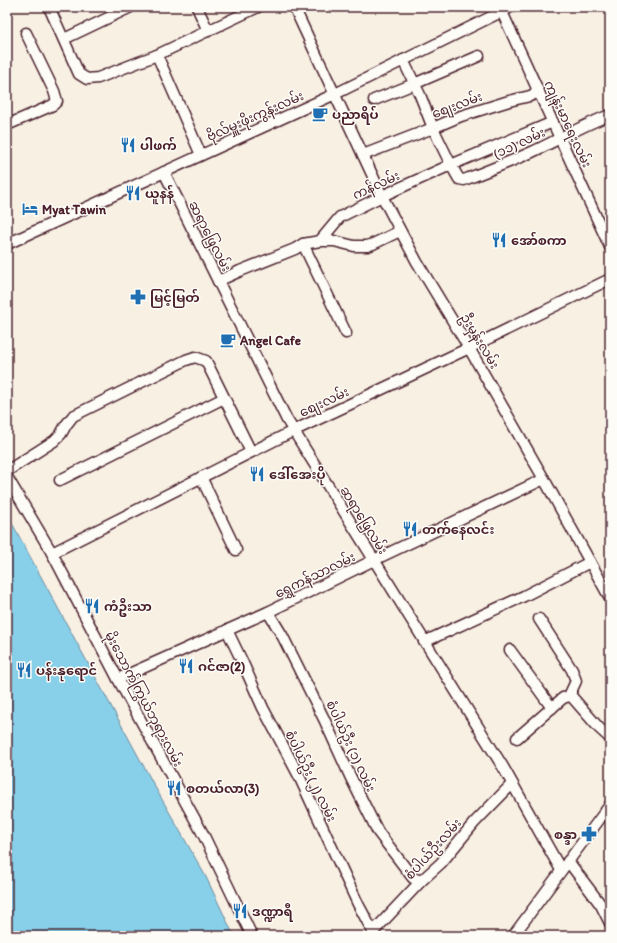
<svg xmlns="http://www.w3.org/2000/svg" width="617" height="943" font-family="Itim,'Noto Sans Myanmar',sans-serif">
<style>
.water{fill:#88d0e9;stroke:#6f899d}
.lines{fill:none;stroke-linecap:round;stroke-linejoin:round}
.minor-casing{stroke:#4a1f2b;stroke-width:13}
.minor{stroke:#fdfcf7;stroke-width:10}
.labels{text-anchor:middle;dominant-baseline:central;stroke-width:3;stroke-linejoin:round;paint-order:stroke}
.street-label{font-size:13px;fill:#4a1f2b;stroke:#fdfcf7}
.poi-label{font-size:13px;font-weight:bold;fill:#4a1f2b;stroke:#fdfcf7;text-anchor:start}
</style>
<rect width="100%" height="100%" fill="#f7f0e3"/>
<filter id="ink" filterUnits="userSpaceOnUse"><feTurbulence type="fractalNoise" baseFrequency=".025" numOctaves="2"/><feDisplacementMap in="SourceGraphic" scale="8" xChannelSelector="R" yChannelSelector="G"/><feConvolveMatrix kernelMatrix="1 2 1 2 8 2 1 2 1" color-interpolation-filters="sRGB"/></filter>
<g filter="url(#ink)">
<polygon class="water" points="7,514 155,787 206,877 234,936 7,936"/>
<g class="lines">
<defs>
<g id="minor">
<polyline points="49,7 79,74 87,79 98,78 157,55 258,7"/>
<polyline points="197,7 208,31"/>
<polyline points="294,7 383,198 417,262 469,348 544,479 610,598"/>
<polyline points="502,12 610,247"/>
<polyline points="64,39 131,7"/>
<polyline points="157,55 201,155"/>
<path d="M403,60l17,35 13,33 18,37 8,14 5,1c23,-9 46,-18 68,-28 26,-12 51,-27 78,-37"/>
<polyline points="374,100 414,84 479,56"/>
<polyline points="7,125 53,105 57,101 54,91 26,33"/>
<polyline points="363,155 433,128 461,116 509,101 530,96 539,92"/>
<polyline points="164,172 287,420 503,767 561,870"/>
<polyline points="320,241 334,241 354,246 367,246 373,244 400,231"/>
<polyline points="7,244 335,94 511,7"/>
<polyline points="303,244 346,333"/>
<polyline points="218,281 240,271 295,249 303,244 320,241 340,217 382,196 446,167 553,122"/>
<polyline points="7,471 54,441 61,434 66,425 73,416 186,360 195,357 206,361 251,452"/>
<polyline points="7,477 52,553 118,679 203,834 252,936"/>
<polyline points="201,477 236,550"/>
<polyline points="60,480 224,398"/>
<polyline points="52,553 293,431 469,348 610,279"/>
<polyline points="268,612 282,635 324,719 350,776 378,832 413,878 421,881"/>
<polyline points="539,619 572,670 576,681 569,696"/>
<polyline points="227,630 241,659 263,708 299,776 358,904 373,932 421,881 441,863 474,823 512,784"/>
<polyline points="424,642 524,596 590,562"/>
<polyline points="510,650 552,708"/>
<polyline points="118,679 268,612 374,560 544,479"/>
<polyline points="517,738 563,698 569,696 572,697 599,728 610,738"/>
<polyline points="568,861 601,905 610,923"/>
<polyline points="513,936 610,805"/>
</g>
</defs>
<use href="#minor" class="minor-casing"/>
<use href="#minor" class="minor"/>
</g>
</g>
<defs>
<symbol id="cafe-bare" viewBox="-9 -9 18 18"><path d="M-5.5-4.5H6V0H3Q3 3.5 0 3.5H-2.5Q-5.5 3.5-5.5 0ZM3-3.2v2h1.7v-2ZM-6 4.5H4V6H-6Z" fill="#1f6fb2" stroke="#fdfcf7" stroke-width="2.5" paint-order="stroke"/></symbol>
<symbol id="restaurant-bare" viewBox="-9 -9 18 18"><path d="M-5-6h1v4h1v-4h1v4h1v-4h1v5L-1.5 .5V6h-2V.5L-5-1ZM5-6V6H3V1.5H1.5Q1.5-4 5-6Z" fill="#1f6fb2" stroke="#fdfcf7" stroke-width="2.5" paint-order="stroke"/></symbol>
<symbol id="hotel-bare" viewBox="-9 -9 18 18"><path d="M-6-4.5h1.5V1H6V5H4.5V3h-9V5H-6ZM-4 0a1.8 1.8 0 1 1 3.6 0ZM.5 0V-2.5h3Q6-2.5 6 0Z" fill="#1f6fb2" stroke="#fdfcf7" stroke-width="2.5" paint-order="stroke"/></symbol>
<symbol id="pharmacy-bare" viewBox="-9 -9 18 18"><path d="M-2-6h4v4h4v4h-4v4h-4v-4h-4v-4h4Z" fill="#1f6fb2" stroke="#fdfcf7" stroke-width="2.5" paint-order="stroke"/></symbol>
</defs>
<g fill-rule="evenodd">
<use href="#cafe-bare" x="309" y="103" width="22" height="22"/>
<use href="#restaurant-bare" x="117" y="134" width="22" height="22"/>
<use href="#restaurant-bare" x="122" y="182" width="22" height="22"/>
<use href="#hotel-bare" x="19" y="198" width="22" height="22"/>
<use href="#restaurant-bare" x="488" y="229" width="22" height="22"/>
<use href="#pharmacy-bare" x="127" y="286" width="22" height="22"/>
<use href="#cafe-bare" x="217" y="329" width="22" height="22"/>
<use href="#restaurant-bare" x="246" y="463" width="22" height="22"/>
<use href="#restaurant-bare" x="399" y="518" width="22" height="22"/>
<use href="#restaurant-bare" x="81" y="595" width="22" height="22"/>
<use href="#restaurant-bare" x="175" y="655" width="22" height="22"/>
<use href="#restaurant-bare" x="13" y="659" width="22" height="22"/>
<use href="#restaurant-bare" x="163" y="777" width="22" height="22"/>
<use href="#pharmacy-bare" x="578" y="823" width="22" height="22"/>
<use href="#restaurant-bare" x="229" y="900" width="22" height="22"/>
</g>
<g class="labels">
<g class="street-label">
<text transform="translate(457 105) rotate(-21)">စျေးလမ်း</text>
<text transform="translate(255 116) rotate(-24)">ဗိုလ်မှူးဖိုးကွန်းလမ်း</text>
<text transform="translate(568 124) rotate(65)">ကျန်းမာရေးလမ်း</text>
<text transform="translate(519 143) rotate(-25)">(၁၁) လမ်း</text>
<text transform="translate(376 185) rotate(-25)">ကန်လမ်း</text>
<text transform="translate(210 236) rotate(63)">ဆရာဖြေလမ်း</text>
<text transform="translate(480 341) rotate(59)">ဦးမှန်းလမ်း</text>
<text transform="translate(324 402) rotate(-25)">စျေးလမ်း</text>
<text transform="translate(364 520) rotate(58)">ဆရာဖြေလမ်း</text>
<text transform="translate(315 575) rotate(-26)">‌ရွှေကန်သာလမ်း</text>
<text transform="translate(144 699) rotate(62)">မိုးသောက်ကြွယ်ဘုရားလမ်း</text>
<text transform="translate(351 746) rotate(65)">စံပါယ်ဦး (၁) လမ်း</text>
<text transform="translate(311 776) rotate(64)">စံပါယ်ဦး (၂) လမ်း</text>
<text transform="translate(433 849) rotate(-48)">စံပါယ်ဦးလမ်း</text>
</g>
<g class="poi-label">
<text x="332" y="114">ပညာရိပ်</text>
<text x="140" y="145">ပါဖက်</text>
<text x="145" y="193">ယူနန်</text>
<text x="42" y="209">Myat Tawin</text>
<text x="511" y="240">အော်စကာ</text>
<text x="150" y="297">မြင့်မြတ်</text>
<text x="240" y="340">Angel Cafe</text>
<text x="269" y="474">ဒေါ်အေးပို</text>
<text x="422" y="529">တက်နေလင်း</text>
<text x="104" y="606">ကံဦးသာ</text>
<text x="198" y="666">ဂင်ဇာ(2)</text>
<text x="36" y="670">ပန်းနုရောင်</text>
<text x="186" y="788">စတယ်လာ(3)</text>
<text x="577" y="834" text-anchor="end">စန္ဒာ</text>
<text x="252" y="911">ဒဏ္ဍာရီ</text>
</g>
</g>
<rect width="617" height="943" fill="none" stroke="#fdfcf7" stroke-width="24"/>
<rect x="12" y="12" width="593" height="919" fill="none" stroke="#4a1f2b" stroke-width="1.5" filter="url(#ink)"/>
</svg>
